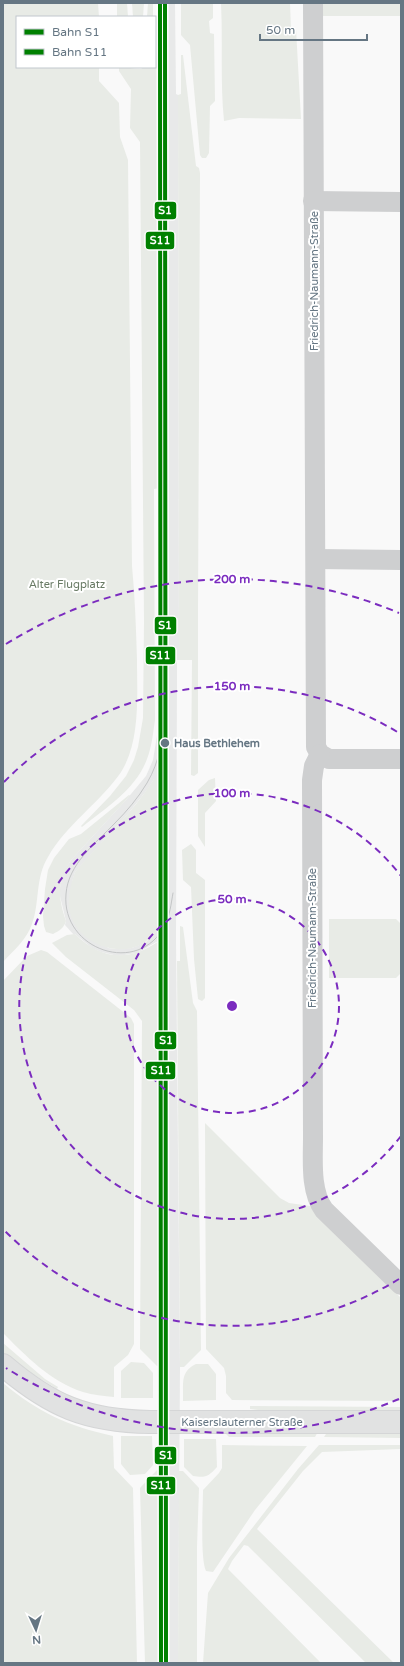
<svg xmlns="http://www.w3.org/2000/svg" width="404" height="1666" font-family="'Varela Round',sans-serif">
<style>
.built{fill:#e8e9e9;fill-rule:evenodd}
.green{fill:#e8ebe6}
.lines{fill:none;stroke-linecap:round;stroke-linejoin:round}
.major-casing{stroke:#d5d6d7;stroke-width:24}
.minor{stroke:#cecfd0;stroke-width:20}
.major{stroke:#e1e2e2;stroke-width:22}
.tram{stroke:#c3c5c6;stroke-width:1}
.rail-1-casing{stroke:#fff;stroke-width:7}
.rail-2-casing{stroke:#fff;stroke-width:7}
.rail-1{stroke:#008000;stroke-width:4}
.rail-2{stroke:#008000;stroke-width:4}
.ring{fill:none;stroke:#7b2cbf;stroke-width:2;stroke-dasharray:7 5}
.stop-dot{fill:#657683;stroke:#fff;stroke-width:1.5}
.labels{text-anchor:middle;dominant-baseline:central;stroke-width:4;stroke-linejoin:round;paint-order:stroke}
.street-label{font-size:11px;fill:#657683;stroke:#fff}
.park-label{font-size:11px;fill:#687a64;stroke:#fff}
.stop-label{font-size:11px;font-weight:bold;fill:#657683;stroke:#fff;text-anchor:start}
.centre{fill:#7b2cbf;stroke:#fff;stroke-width:2}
.ring-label{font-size:12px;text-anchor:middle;font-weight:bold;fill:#7b2cbf;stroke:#fff;stroke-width:4;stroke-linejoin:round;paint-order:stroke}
.line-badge{stroke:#fff;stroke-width:1.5}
.badge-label{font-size:11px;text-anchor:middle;font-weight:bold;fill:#fff}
</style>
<rect width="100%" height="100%" fill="#f9f9f9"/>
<path class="built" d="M162,3h13l1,91 2,1 1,565h-2v17l-1,263 4,427 -2,296h-17l-1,-193 2,-481 -4,-48 -21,12 -19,3 -17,-4 -9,-4 -17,-14 -1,1 -9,-10 1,-4 -7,-29 5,-21 7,-11 55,-60 20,-24 7,-16 7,-43 -1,-647 2,-1zM154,779l3,152 -11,11 -14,6 -17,1 -7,-1 -36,-66 3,-10 51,-56 21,-26z"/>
<g class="green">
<path d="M3,3h95l1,14h-82v50h82v14l20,22 1,34 8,23 4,406c3,31 4,62 5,94 0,35 4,84 -18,115 -21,29 -53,50 -71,82 -13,21 -8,45 -16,67 -5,15 -18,26 -29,38z"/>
<polygon points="117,3 127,3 128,17 117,17"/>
<polygon points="132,3 144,3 143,17 133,17"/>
<polygon points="148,3 153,3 153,17 147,17"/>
<polygon points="181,3 213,3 213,18 209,21 210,33 214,34 215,101 210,106 209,153 206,158 202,158 200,155 190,45 181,35"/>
<path d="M221,3h69l1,27 5,-1 5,90 -62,-1 -15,3c-4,-39 -1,-79 -3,-118z"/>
<polygon points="322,3 401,3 401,16 317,16"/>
<path d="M155,52h1l1,18h2l1,418 -6,1 1,231c-2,13 -3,26 -8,39 -11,30 -41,49 -65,68l-1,-1 29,-30 16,-20 8,-16 4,-13 5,-29 1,-97 -4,-479 -10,-14 1,-39 -12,-18v-4c8,0 14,2 22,2l3,-2h11z"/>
<polygon points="181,55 183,55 196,166 199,168 200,173 198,613 198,773 194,776 191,775 192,660 179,660 178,95 181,94"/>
<polygon points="215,778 216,801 205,813 205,847 198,836 198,790 209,780"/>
<path d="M154,779h4l-1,152c-7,8 -15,14 -25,17 -27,6 -59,-11 -63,-40 -1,-12 2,-25 6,-36 26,-31 58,-59 79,-93z"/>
<path d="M129,795h1l-4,5 -55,60c-14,22 -13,37 -5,61 -2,7 -7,10 -13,13l-7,-2 -2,-6 -1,-10 2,-27 3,-19 6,-12 15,-19 12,-5z"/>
<polygon points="191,844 196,850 196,873 205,880 205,998 202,1001 198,999 194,959 191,887 183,880 182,850"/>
<polygon points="329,919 396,919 401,924 401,973 396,978 329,978"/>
<polygon points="180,926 183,927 193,1003 197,1011 201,1350 184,1367 180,1367 177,961 180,961"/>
<path d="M75,934c26,26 54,28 84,7v18l3,1 -2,406h-3l-17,-17 2,-328 -8,-11 -68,-53 -14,-14 15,-8z"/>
<path d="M41,950l6,2 84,66 3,6v320l-6,11 -14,12v30c-10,-1 -21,-2 -31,-5 -32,-10 -57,-36 -80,-59v-352l24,-25z"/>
<polygon points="205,1123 280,1198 289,1203 310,1206 401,1298 401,1401 232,1400 226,1393 226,1376 224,1368 206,1349"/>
<polygon points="3,1343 45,1379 58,1387 57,1389 18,1365 3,1353"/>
<polygon points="131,1362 144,1363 153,1373 153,1398 121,1398 121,1371"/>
<path d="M196,1364h12l8,10v26l-33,1c1,-16 -4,-29 13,-37z"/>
<path d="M3,1383c36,30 65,43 110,53l1,32 19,20 4,175h-134z"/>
<polygon points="250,1406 401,1407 401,1414 291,1414 250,1409"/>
<polygon points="226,1430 319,1430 315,1437 229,1437 226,1434"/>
<polygon points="328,1431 401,1431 401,1438 324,1437"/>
<polygon points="121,1436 152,1436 153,1465 145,1474 130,1475 121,1464"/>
<path d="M184,1439h32l1,28c-9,10 -12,11 -24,9l-9,-9z"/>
<path d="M222,1445l85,1 -52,64 -42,62 -7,-1c-6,-13 -3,-64 -3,-81l16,-17 3,-5z"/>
<polygon points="319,1445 401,1445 401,1449 322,1452 303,1471 257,1529 394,1663 366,1663 248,1546 244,1545 232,1561 228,1569 321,1663 203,1663 208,1593 229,1558 298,1469"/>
<polygon points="157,1470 160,1470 161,1663 145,1663 140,1488"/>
<polygon points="179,1471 183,1471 199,1488 197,1547 197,1663 178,1663"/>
</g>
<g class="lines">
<defs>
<path id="major" d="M3,1365c48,41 83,56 147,57h251"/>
</defs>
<use href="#major" class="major-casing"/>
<g class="minor">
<polyline points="313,3 316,747 320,754 329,759 401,759"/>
<polyline points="313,201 401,202"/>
<polyline points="316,559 401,560"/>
<path d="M320,754l-6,12 -2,14 1,358c0,22 -3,53 11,72l77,75"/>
</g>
<use href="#major" class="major"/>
<path class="tram" d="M165,713c-2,25 -5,48 -18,70 -9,15 -20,28 -32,40 -19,20 -47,41 -49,71 -5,56 73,83 99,31 5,-10 6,-21 8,-32"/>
<defs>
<polyline id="rail-1" points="165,3 166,1663"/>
<polyline id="rail-2" points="160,3 161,1663"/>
</defs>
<use href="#rail-1" class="rail-1-casing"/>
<use href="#rail-2" class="rail-2-casing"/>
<use href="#rail-1" class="rail-1"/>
<use href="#rail-2" class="rail-2"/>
</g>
<g class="ring">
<circle cx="232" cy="1006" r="107"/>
<path d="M401 1136A213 213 0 1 1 401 876"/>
<path d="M399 1279A320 320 0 0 1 4 1230M4 782A320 320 0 0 1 399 733"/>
<path d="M399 1399A427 427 0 0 1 6 1368M6 644A427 427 0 0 1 399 613"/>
</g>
<circle class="stop-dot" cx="165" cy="743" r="5"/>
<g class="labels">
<g class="street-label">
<text transform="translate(314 281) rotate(-90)">Friedrich-Naumann-Straße</text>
<text transform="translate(312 938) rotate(-90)">Friedrich-Naumann-Straße</text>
<text x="242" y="1422">Kaiserslauterner Straße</text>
</g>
<g class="park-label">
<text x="67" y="584">Alter Flugplatz</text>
</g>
<g class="stop-label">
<text x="174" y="743">Haus Bethlehem</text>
</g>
</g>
<circle cx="232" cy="1006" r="6" class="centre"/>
<g class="ring-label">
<text x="232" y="583">200 m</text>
<text x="232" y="690">150 m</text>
<text x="232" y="797">100 m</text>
<text x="232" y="903">50 m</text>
</g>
<g class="line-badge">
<rect x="154" y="201" width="23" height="19" rx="4" fill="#008000"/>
<rect x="145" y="231" width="30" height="19" rx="4" fill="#008000"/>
<rect x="154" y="616" width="23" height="19" rx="4" fill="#008000"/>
<rect x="145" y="646" width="31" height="19" rx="4" fill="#008000"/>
<rect x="154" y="1031" width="23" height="19" rx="4" fill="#008000"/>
<rect x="145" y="1061" width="31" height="19" rx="4" fill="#008000"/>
<rect x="154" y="1446" width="23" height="19" rx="4" fill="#008000"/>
<rect x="146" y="1476" width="30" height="19" rx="4" fill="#008000"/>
</g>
<g class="badge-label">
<text x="165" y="214">S1</text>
<text x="160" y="244">S11</text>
<text x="165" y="629">S1</text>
<text x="160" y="659">S11</text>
<text x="166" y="1044">S1</text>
<text x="161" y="1074">S11</text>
<text x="166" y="1459">S1</text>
<text x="161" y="1489">S11</text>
</g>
<rect width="404" height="1666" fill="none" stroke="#657683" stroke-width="8"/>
<rect x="16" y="16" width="140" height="52" fill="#ffffff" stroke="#c1c8cd"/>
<rect x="24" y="29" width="20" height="6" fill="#008000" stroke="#c1c8cd"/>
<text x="52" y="36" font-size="12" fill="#657683">Bahn S1</text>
<rect x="24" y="49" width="20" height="6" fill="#008000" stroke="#c1c8cd"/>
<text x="52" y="56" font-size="12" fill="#657683">Bahn S11</text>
<g transform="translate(36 1630) rotate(176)" stroke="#ffffff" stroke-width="3" paint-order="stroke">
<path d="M0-3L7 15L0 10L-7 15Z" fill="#657683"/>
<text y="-6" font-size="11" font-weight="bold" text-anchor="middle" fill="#657683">N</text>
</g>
<path d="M260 34v6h107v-6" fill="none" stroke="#657683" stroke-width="2"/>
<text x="266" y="34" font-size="12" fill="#657683" stroke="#ffffff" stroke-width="3" paint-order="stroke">50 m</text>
</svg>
